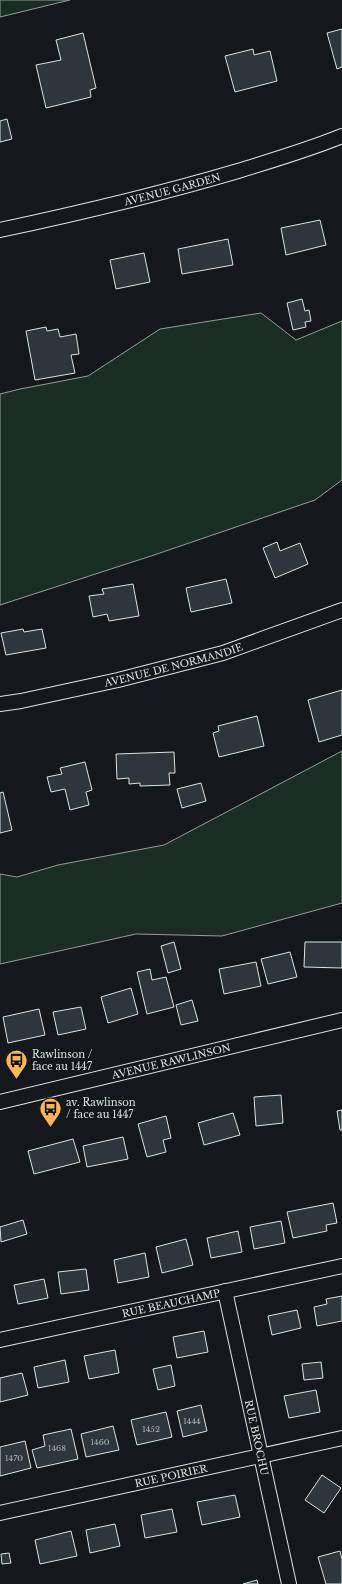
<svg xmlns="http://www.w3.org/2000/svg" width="342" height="1584" font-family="'Libre Baskerville',serif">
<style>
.green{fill:#1a2d24;stroke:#939e99}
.building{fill:#2c363c;stroke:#d8e6dc}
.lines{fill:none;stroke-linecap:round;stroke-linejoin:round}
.minor-casing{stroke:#d8e6dc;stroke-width:16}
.minor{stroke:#14181c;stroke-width:14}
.labels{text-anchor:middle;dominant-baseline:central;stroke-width:3;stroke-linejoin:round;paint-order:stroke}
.number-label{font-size:8px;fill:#adbab4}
.street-label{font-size:10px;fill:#d8e6dc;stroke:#14181c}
.poi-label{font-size:10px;fill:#d8e6dc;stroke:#14181c;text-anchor:start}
</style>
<rect width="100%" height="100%" fill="#14181c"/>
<g class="green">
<polygon points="0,0 70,0 0,17"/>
<polygon points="261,313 296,340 342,321 342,480 315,500 154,555 0,605 0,394 20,389 88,376 160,329"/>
<polygon points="342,751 342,903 222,936 136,934 0,964 0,874 17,877 58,865 164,845"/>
</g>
<g class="building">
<polygon points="342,29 342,67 337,69 327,33"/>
<polygon points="83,33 96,88 90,90 91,97 46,108 36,65 61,60 56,40"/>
<polygon points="253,49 254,55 270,51 277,81 235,92 225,56"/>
<polygon points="7,119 12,139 0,142 0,121"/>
<polygon points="320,220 326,245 286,255 281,228"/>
<polygon points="228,239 233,265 182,274 178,249"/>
<polygon points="144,253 150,282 116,289 110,260"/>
<polygon points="302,299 305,311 309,310 311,321 305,322 306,327 293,330 287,303"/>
<polygon points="46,327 47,331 58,329 60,337 76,334 79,354 71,355 75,373 35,380 26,331"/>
<polygon points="277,542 280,551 300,543 308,564 275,578 263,548"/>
<polygon points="226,579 232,603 191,612 186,588"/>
<polygon points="133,584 139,616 109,621 107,614 93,617 89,596 104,594 102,589"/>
<polygon points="23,629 24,632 42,629 46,648 6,655 1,633"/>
<polygon points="342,690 342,735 319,742 308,700"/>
<polygon points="257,716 264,746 219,757 213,733 219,731 218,726"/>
<polygon points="174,752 175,773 169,773 170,785 140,786 140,783 129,784 129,778 117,779 116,754"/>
<polygon points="85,762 92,790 86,792 89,805 70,810 65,789 51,792 47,777 62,774 60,768"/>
<polygon points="201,783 206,801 182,808 177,789"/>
<polygon points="3,792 12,830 0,833 0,793"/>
<polygon points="174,942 181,969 168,973 161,946"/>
<polygon points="305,942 342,942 342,968 304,967"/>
<polygon points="290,952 297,977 268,984 261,959"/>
<polygon points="256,962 261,986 224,994 219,969"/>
<polygon points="150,969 152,980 166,977 174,1007 147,1014 137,972"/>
<polygon points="131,988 138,1014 108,1023 101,997"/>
<polygon points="192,1000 198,1021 181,1025 176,1005"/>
<polygon points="81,1007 86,1029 58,1035 53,1012"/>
<polygon points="39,1009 45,1035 8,1043 3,1017"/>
<polygon points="281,1095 283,1123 256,1126 254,1097"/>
<polygon points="342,1110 342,1130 340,1130 337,1111"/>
<polygon points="233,1113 240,1135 204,1145 198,1123"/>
<polygon points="166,1116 171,1138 163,1140 166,1152 147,1157 138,1124"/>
<polygon points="123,1137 128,1159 87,1167 83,1146"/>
<polygon points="73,1139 80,1162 34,1174 28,1151"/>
<polygon points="333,1203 337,1223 326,1225 327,1231 293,1238 287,1212"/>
<polygon points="23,1220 27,1234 1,1242 0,1227"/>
<polygon points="281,1221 285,1243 254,1249 250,1227"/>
<polygon points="238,1231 242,1252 211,1258 207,1238"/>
<polygon points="186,1239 193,1265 162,1273 156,1247"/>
<polygon points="145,1253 149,1277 118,1283 114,1260"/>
<polygon points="86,1269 89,1290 61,1294 58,1272"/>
<polygon points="44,1279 48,1298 18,1304 14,1285"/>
<polygon points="342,1296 342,1321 317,1326 314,1307 327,1304 326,1299"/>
<polygon points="297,1310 301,1328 272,1335 268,1316"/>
<polygon points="204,1331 208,1352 177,1358 173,1337"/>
<polygon points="115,1350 119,1373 89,1379 84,1356"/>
<polygon points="65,1360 69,1382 38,1388 34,1367"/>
<polygon points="321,1362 323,1378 304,1380 302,1364"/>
<polygon points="171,1365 175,1386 158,1390 153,1369"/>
<polygon points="22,1373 28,1395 0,1402 0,1378"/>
<polygon points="316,1390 320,1412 289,1418 284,1396"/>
<polygon points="201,1405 207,1431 183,1437 177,1411"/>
<polygon points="166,1412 172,1437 137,1445 131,1420"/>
<polygon points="113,1426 119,1450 86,1457 81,1434"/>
<polygon points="71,1429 78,1459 37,1468 32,1450 45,1446 43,1435"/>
<polygon points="25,1441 31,1468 0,1476 0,1447"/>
<polygon points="322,1475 341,1488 324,1513 305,1500"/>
<polygon points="235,1495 240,1517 202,1525 197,1502"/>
<polygon points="172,1509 177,1532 145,1538 141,1515"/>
<polygon points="115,1524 120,1546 90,1553 86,1530"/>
<polygon points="71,1531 77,1556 40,1564 35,1540"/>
<polygon points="340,1551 342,1559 342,1584 326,1584 318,1557"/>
<polygon points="9,1553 11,1563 2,1564 1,1554"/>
<polygon points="257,1580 258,1584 243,1584"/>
</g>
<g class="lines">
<defs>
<g id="minor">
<path id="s1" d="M0,230c80,-17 160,-36 238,-59 35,-11 70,-21 104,-35"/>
<path id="s2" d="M0,704l21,-3 97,-21 105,-27 119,-43"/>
<path id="s3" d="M0,1102l342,-82"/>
<path id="s4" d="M225,1291l64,293"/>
<path id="s5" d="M0,1340l342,-74"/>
<path id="s6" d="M0,1513l342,-75"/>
</g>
</defs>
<use href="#minor" class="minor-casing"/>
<use href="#minor" class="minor"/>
</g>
<defs>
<symbol id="bus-pin" viewBox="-11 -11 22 30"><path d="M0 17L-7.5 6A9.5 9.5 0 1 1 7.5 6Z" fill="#ffb74d" stroke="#14181c"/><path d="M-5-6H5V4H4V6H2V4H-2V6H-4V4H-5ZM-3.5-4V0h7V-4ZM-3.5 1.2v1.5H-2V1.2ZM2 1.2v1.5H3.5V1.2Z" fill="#111"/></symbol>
</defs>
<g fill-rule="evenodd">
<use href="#bus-pin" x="4" y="1048" width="25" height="34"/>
<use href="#bus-pin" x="38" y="1096" width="25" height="34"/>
</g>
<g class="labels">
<g class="number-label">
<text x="192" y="1421">1444</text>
<text x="151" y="1429">1452</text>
<text x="100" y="1442">1460</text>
<text x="57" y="1448">1468</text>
<text x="14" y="1458">1470</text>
</g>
<g class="street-label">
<text stroke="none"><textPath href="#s1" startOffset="177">AVENUE GARDEN</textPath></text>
<text stroke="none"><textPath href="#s2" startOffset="178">AVENUE DE NORMANDIE</textPath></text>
<text stroke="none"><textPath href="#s3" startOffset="176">AVENUE RAWLINSON</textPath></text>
<text stroke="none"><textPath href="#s5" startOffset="175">RUE BEAUCHAMP</textPath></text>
<text stroke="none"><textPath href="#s4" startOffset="150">RUE BROCHU</textPath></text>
<text stroke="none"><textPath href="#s6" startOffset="175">RUE POIRIER</textPath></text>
</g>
<g class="poi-label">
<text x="32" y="1054">Rawlinson /<tspan x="32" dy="12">face au 1447</tspan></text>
<text x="66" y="1102">av. Rawlinson<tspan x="66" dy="12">/ face au 1447</tspan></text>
</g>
</g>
</svg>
